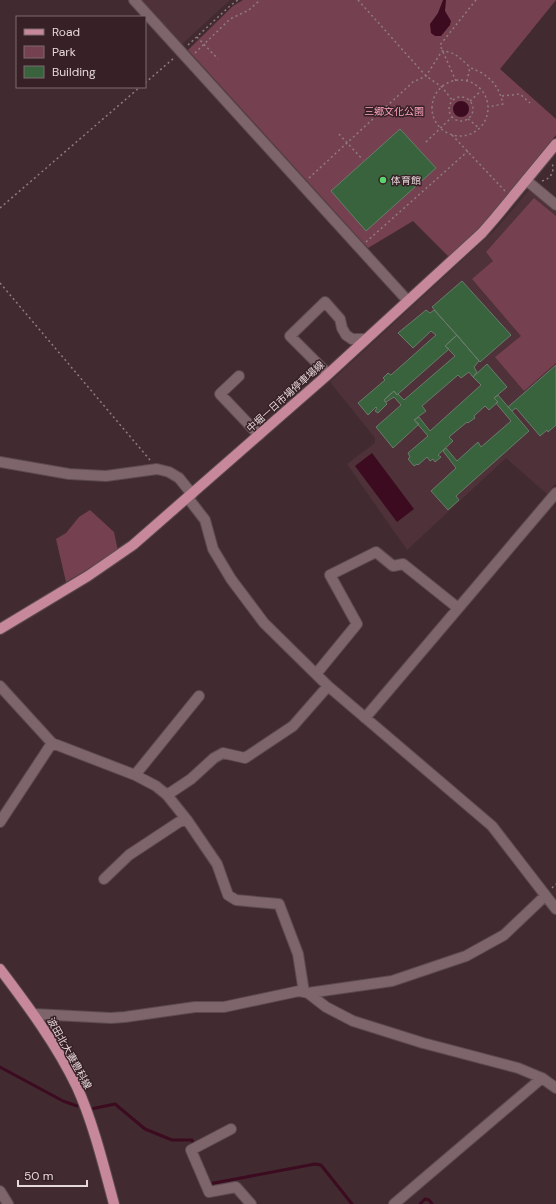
<svg xmlns="http://www.w3.org/2000/svg" width="556" height="1204" font-family="'DM Sans','Noto Sans JP',sans-serif">
	<rect width="100%" height="100%" fill="#412b31"/>
	<path fill="#4f313a" d="M140,0H230L181,45Z
		M529,190L556,212V483L547,494L506,458L407,550L347,464L375,443V438L330,382L495,230Z"/>
	<path fill="#754151" d="M243,0H556L500,69L556,119V135L480,228L449,257L413,221L368,248L188,50L233,6Z
		M534,198L556,216V363L524,391L495,357L521,336L472,279L493,261L486,252Z
		M90,510L114,532L118,551L66,582L56,539L66,533L79,517Z"/>
	<path fill="#3c0b1f" d="M443,0H446L445,11L451,21L450,25L441,36H435L431,33L430,24L438,13Z
		M453 109a8 8 0 1 1 16 0a8 8 0 1 1-16 0Z
		M372,453L414,509L397,522L355,466Z"/>
	<g fill="none" stroke-linecap="round" stroke-linejoin="round">
		<path stroke="#3c0b1f" stroke-width="3" d="M0,1067L63,1101L77,1106
			M91,1109L115,1104L145,1129L172,1140H192L194,1144
			M209,1184L315,1164L321,1165L352,1204
			M420,1204L425,1199L429,1200L432,1204"/>
	</g>
	<path fill="#38633d" stroke="#697c6b" d="M400,129L436,168L366,231L331,191Z
		M462,281L511,335L480,362L432,307Z
		M426,310L430,313L434,310L457,335L445,346L449,349L398,394L397,395L394,391L384,400L387,404L378,413L375,411L377,408L376,407L368,415L358,403L385,380L383,378L388,373L391,375L436,335L431,331L413,348L398,333Z
		M457,335L479,361L474,367L477,372L473,377L469,372L461,378L458,375L422,406L426,411L414,420L419,424L393,448L376,427L401,405L394,397L386,402L384,400L394,391L397,395L398,394L404,400L455,356L445,346Z
		M487,364L507,387L494,398L498,402L489,410L485,406L474,416L475,418L468,423L467,422L449,437L453,441L438,455L441,457L435,462L433,459L430,461L427,457L418,465L417,464L414,466L408,459L410,457L408,453L428,436L414,420L419,417L430,431L481,385L473,377Z
		M556,365V425L548,432L547,430L540,436L516,408L512,411L508,407Z
		M498,395L529,431L456,496L459,500L448,510L431,491L456,468L443,451L446,448L457,461L478,442L481,447L511,421L496,403L498,402L494,398Z"/>
	<g fill="none" stroke-linecap="round" stroke-linejoin="round">
		<g stroke="#5c4a4f" stroke-width="12">
			<path id="minor" d="M134,0L407,300
				M526,180L556,205
				M328,374L290,336L325,302L340,319L342,328L346,335L352,339H366
				M239,376L220,394L259,435
				M0,462L69,474L106,476L157,469L169,472L179,478L192,494
				M188,498L205,520L213,549L231,579L264,623L328,686L492,826L556,909
				M316,674L357,624L330,575L376,552L393,566L403,564L458,608
				M0,686L52,743L135,775L156,786L167,795L187,820L217,864L228,895L236,900L279,904L298,954L304,992
				M365,718L556,493
				M135,775L199,696
				M167,795L191,779L214,758L223,753L245,758L293,726L328,686
				M0,822L52,743
				M104,879L129,855L179,822L187,820
				M308,993L392,981L466,956L504,935L545,896
				M34,1014L111,1018L125,1017L195,1007H224L299,991L308,993L326,1007L353,1021L423,1043L518,1068L542,1078L556,1088
				M231,1129L191,1150L209,1192L236,1187L251,1204
				M0,1191L8,1204
				M394,1204L542,1078"/>
		</g>
		<g stroke="#5c4a4f" stroke-width="12">
			<path id="major" d="M0,629L88,576L133,545L325,377L482,233L495,218L556,144
				M0,969C28,1006 57,1045 77,1087C93,1122 104,1167 114,1204"/>
		</g>
		<path stroke="#8f7c81" stroke-width="1.5" stroke-dasharray="2 3" stroke-linecap="butt" d="M358,0L426,76L442,87L452,100
			M197,37L218,59
			M188,45L231,5L238,0
			M195,53L230,19L249,10L260,0
			M432 108a28 28 0 1 1 56 0a28 28 0 1 1-56 0Z
			M456,81L440,45L476,0
			M467,81L470,67
			M145,83L174,58
			M502,96L520,94L530,103
			M449 109a12 12 0 1 1 24 0a12 12 0 1 1-24 0Z
			M470,101L481,91
			M468,119L479,128
			M339,134L363,160
			M452,135L505,191
			M426,142L452,117
			M309,178L413,82L426,76L442,51C456,52 459,58 469,66C472,69 476,70 480,72C493,79 500,90 503,104L488,107
			M542,181C551,179 555,171 552,163
			M0,208L140,87
			M366,242L468,151
			M0,283L150,460
			M552,888L556,884"/>
		<use href="#minor" stroke="#7e646b" stroke-width="10"/>
		<use href="#major" stroke="#c6889a" stroke-width="10"/>
	</g>
	<circle fill="#5ad56e" stroke="#372127" stroke-width="1.5" cx="383" cy="180" r="4"/>
	<g text-anchor="middle" stroke-width="3" stroke-linejoin="round" paint-order="stroke">
		<g font-size="10" fill="#ffa6c0" stroke="#372127">
			<text x="394" y="115">三郷文化公園</text>
		</g>
		<g font-size="10" fill="#e6d7db" stroke="#372127" text-anchor="start">
			<text x="391" y="184">体育館</text>
		</g>
		<g font-size="10" fill="#e6d7db" stroke="#372127">
			<text transform="translate(285 396) rotate(-42)" y="4">中堀一日市場停車場線</text>
			<text transform="translate(70 1053) rotate(61)" y="4">波田北大妻豊科線</text>
		</g>
	</g>
	<rect x="16" y="16" width="130" height="72" fill="#372127" stroke="#7d6a6f"/>
	<rect x="24" y="29" width="20" height="6" fill="#c6889a" stroke="#7d6a6f"/>
	<text x="52" y="36" font-size="12" fill="#e6d7db">Road</text>
	<rect x="24" y="46" width="20" height="12" fill="#754151" stroke="#7d6a6f"/>
	<text x="52" y="56" font-size="12" fill="#e6d7db">Park</text>
	<rect x="24" y="66" width="20" height="12" fill="#38633d" stroke="#7d6a6f"/>
	<text x="52" y="76" font-size="12" fill="#e6d7db">Building</text>
	<path d="M18 1180v6h69v-6" fill="none" stroke="#e6d7db" stroke-width="2"/>
	<text x="24" y="1180" font-size="12" fill="#e6d7db" stroke="#372127" stroke-width="3" paint-order="stroke">50 m</text>
</svg>
